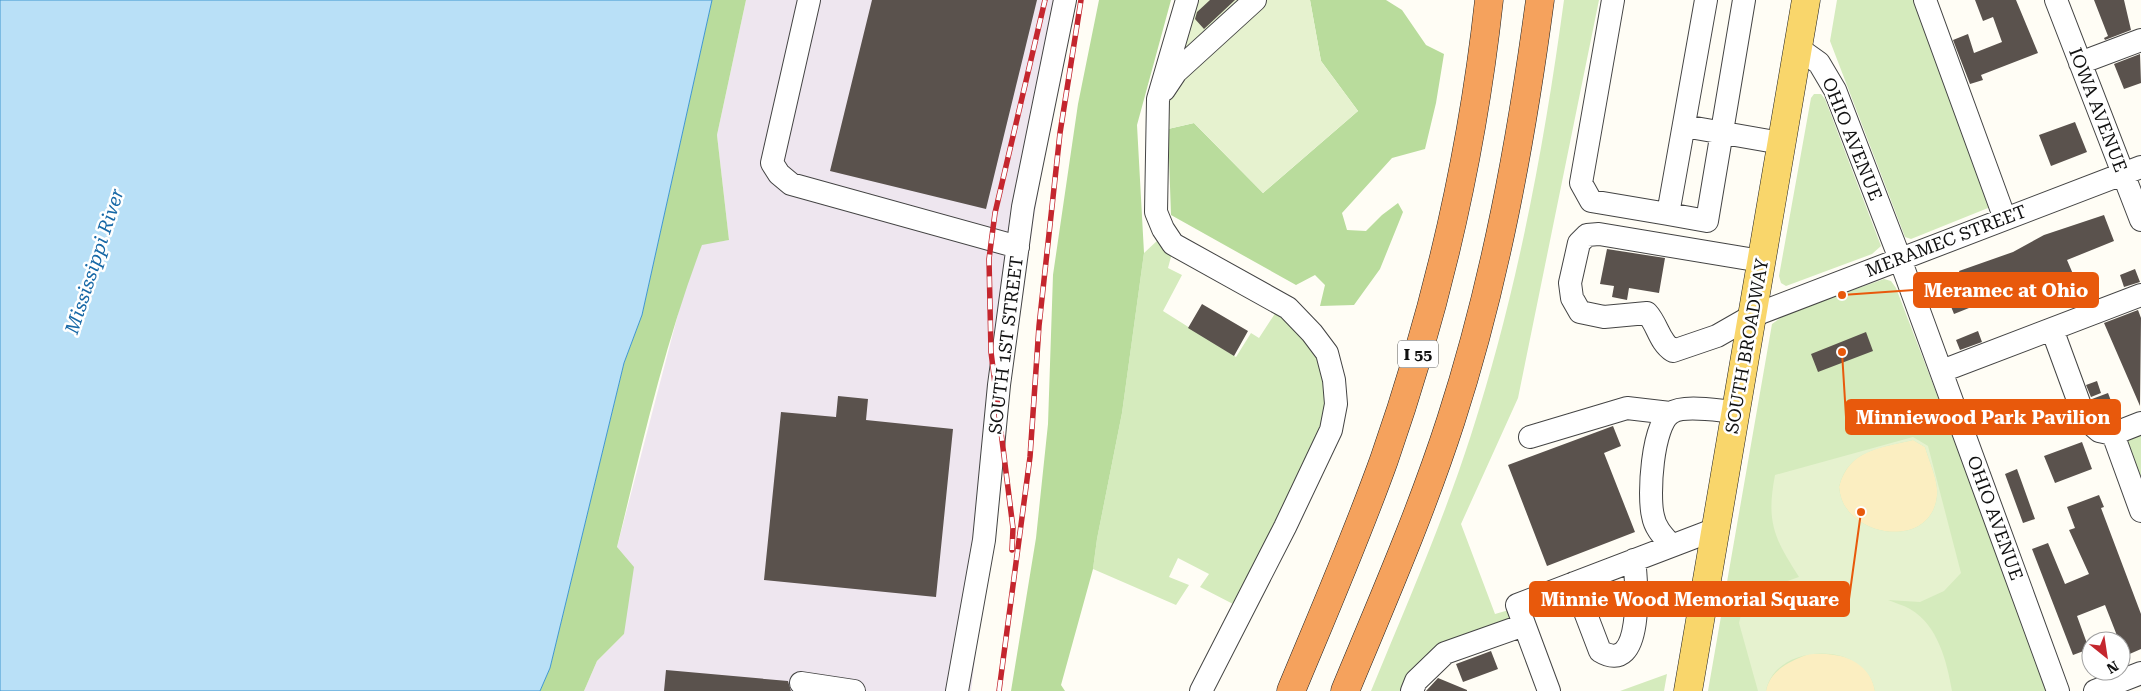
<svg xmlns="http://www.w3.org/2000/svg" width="2141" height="691" font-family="'Roboto Serif',serif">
	<rect width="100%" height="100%" fill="#fffdf5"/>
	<path fill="#eee6ef" d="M746,0H1069L1034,218L999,467L971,691H584L597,661L624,634L617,547L683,295L702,244L729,240L717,135Z"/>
	<path fill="#d5ebbd" d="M1564,0H1599L1518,398L1461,524L1495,614L1509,610L1513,622L1406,691H1371C1406,606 1443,522 1471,435C1517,293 1544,147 1564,0Z
		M1837,0H1919L1993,206L1911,239L1905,237L1830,41Z
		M1814,94H1821L1825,99L1881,246L1872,254L1786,286L1781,283L1779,276L1811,98Z
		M1159,239L1172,253L1168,268L1182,275L1163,311L1236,357L1251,333L1259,338L1276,312C1316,341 1329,370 1325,420L1235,605L1200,587L1209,574L1178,558L1169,577L1189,585L1176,605L1093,569L1097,539L1122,413L1144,253Z
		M1884,279L1891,281L1896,288L2051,691H1708L1772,324L1786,314Z
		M2141,430V494L2125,441Z
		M1667,674L1664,691H1620Z"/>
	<path fill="#b9dc9c" d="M712,0H746L717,135L729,240L702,245C665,342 642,445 617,547L634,567L624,634L597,661L584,691H540L550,668L624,363L642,315Z
		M1099,0H1171L1137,125L1144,253L1122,413L1097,539L1093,569L1061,685L1065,691H1011L1036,538L1048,424L1053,275L1078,104Z
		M1310,0H1386L1402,10L1426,45L1444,54L1436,103L1425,149L1392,158L1342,213L1347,230L1366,231L1382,215L1398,203L1403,212L1380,269L1354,305L1320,306L1325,285L1315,275L1296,285L1171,215L1168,129L1194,123L1263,193L1358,111L1321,61Z"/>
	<path fill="#fbeec1" d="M1913,440L1925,447C1929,461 1939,482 1937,496C1932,543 1869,540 1847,509C1842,503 1840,495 1839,487C1849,449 1880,448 1913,440Z
		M1809,654C1838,653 1869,657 1875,691H1766C1770,670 1790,661 1809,654Z"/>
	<path fill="#e6f2cf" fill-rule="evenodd" d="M1183,0H1310L1321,61L1358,111L1263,193L1194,123L1168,129L1151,112Z
		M1913,437L1928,446L1961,573L1944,591L1920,602L1888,600C1895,603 1903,605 1910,609C1938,625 1947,662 1952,691H1875C1867,640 1775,642 1766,691H1758L1739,623L1744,602L1759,591L1799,577C1774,538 1766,522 1775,475ZM1913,440L1925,447C1929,461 1939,482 1937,496C1932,543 1869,540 1847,509C1842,503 1840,495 1839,487C1848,450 1880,448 1913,440Z"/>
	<path fill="#b9e0f7" stroke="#3f96cf" d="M0,0H712L642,315L624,363L550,668L540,691H0Z"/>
	<path fill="#5a524d" d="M872,0H1037L986,209L830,171Z
		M1210,0H1235L1204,29L1195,19L1197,12Z
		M1975,0H2016L2038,53L1981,75L1983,80L1970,84L1953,40L1968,34L1974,53L2002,42L1993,17L1983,21Z
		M2094,0H2124L2131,30L2105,40L2104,38L2108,36Z
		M2140,54L2141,83L2124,89L2114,64Z
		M2075,122L2087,152L2051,166L2039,135Z
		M2104,215L2114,241L2067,260L2073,274L2046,285L2045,282L2005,298L2002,291L1968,304L1969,308L1954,314L1942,284L1961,277L1959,271L2013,252L2044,235Z
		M1607,249L1665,258L1659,293L1629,288L1627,300L1612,297L1614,286L1600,284Z
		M2135,269L2140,282L2124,287L2120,275Z
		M1202,304L1248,331L1234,356L1188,328Z
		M2138,310L2141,318L2140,406L2104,323Z
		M1978,331L1982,342L1960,350L1956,340Z
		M1866,332L1873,351L1818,372L1811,354Z
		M2097,381L2101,393L2091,397L2086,385Z
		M2108,393L2113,406L2097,412L2092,399Z
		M838,396L868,399L866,420L953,429L936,597L764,580L781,412L836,417Z
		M2012,404L2020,426L1996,435L1988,413Z
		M1613,426L1621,446L1604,453L1635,532L1547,566L1508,465Z
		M2082,442L2092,469L2055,483L2044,456Z
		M2017,469L2035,519L2023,523L2005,474Z
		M2099,495L2104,507L2101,508L2141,614V649L2125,656L2105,605L2077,616L2089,649L2073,655L2032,549L2048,543L2065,584L2089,574L2069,530L2075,528L2067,507Z
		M1491,651L1498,669L1463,682L1456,664Z
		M666,670L788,681L791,691H664Z
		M1438,678L1467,690V691H1426Z"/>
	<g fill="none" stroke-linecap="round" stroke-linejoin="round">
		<g stroke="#444" stroke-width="24">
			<path id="minor" d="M809,0L772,163L779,174L791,184L1018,247
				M1187,0L1158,99L1156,212L1163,229L1173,244L1288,308L1312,333L1327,353L1334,380L1336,404L1331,430L1285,527L1201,691
				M1613,0L1581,183L1591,201L1668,214L1706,0
				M1925,0L2005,219
				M2056,0L2141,220
				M1797,50L1805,53L1819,63L1835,90L1900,259L2058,691
				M2080,63L2141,40
				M1164,90L1176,72L1255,0
				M1684,126L1781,143
				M1668,214L1707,221L1744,0
				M1761,261L1599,234L1587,235L1579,243L1570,283L1572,298L1580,312L1604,317L1647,313C1658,325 1659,342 1673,351L1717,336L1752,316L2141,167
				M2052,329L2085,419L2099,431L2113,434
				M1942,371L2141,295
				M2113,434L2141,511
				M2113,434L2141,423
				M1530,437L1627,408L1670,413
				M1671,545C1663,536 1655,528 1653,516C1648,497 1652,424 1671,413C1684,404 1719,411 1736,412
				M1574,583L1600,651C1644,678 1637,582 1634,560
				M801,683L854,691
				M957,691L984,540L999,385L1023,207L1065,0
				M1412,691L1416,681L1445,653L1524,625
				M1549,691L1517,605L1716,529
				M2095,691L2141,673"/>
		</g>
		<g stroke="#222" stroke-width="29">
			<path id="major" d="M1688,691L1806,0"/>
		</g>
		<g stroke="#222" stroke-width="29">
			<path id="highway" d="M1291,691C1323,614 1356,538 1384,460C1436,311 1472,157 1489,0
				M1345,691C1382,602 1421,513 1451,420C1495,284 1521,142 1540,0"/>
		</g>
		<use href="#minor" stroke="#fff" stroke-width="22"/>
		<use href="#major" stroke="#f9d66b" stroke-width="28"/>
		<use href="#highway" stroke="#f5a25d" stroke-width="28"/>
		<g stroke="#c4262e" stroke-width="5.5">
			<path id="rail" d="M1012,550L1013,528L991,352L989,259L995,213L1045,0
				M999,691L1030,457L1039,326L1060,133L1081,0"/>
		</g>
		<use href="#rail" stroke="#fff" stroke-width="4" stroke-dasharray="11" stroke-linecap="butt"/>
	</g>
	<g text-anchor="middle" stroke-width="5" stroke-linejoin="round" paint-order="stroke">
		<rect fill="#fff" stroke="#585858" stroke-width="1" x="1398" y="340.5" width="40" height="27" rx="4"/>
		<g font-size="16" font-weight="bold" fill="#111">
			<text x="1418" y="360">I 55</text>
		</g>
		<g font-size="18" fill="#111" stroke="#fff">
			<text transform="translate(2098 110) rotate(69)" y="6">IOWA AVENUE</text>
			<text transform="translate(1852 139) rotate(68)" y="6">OHIO AVENUE</text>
			<text transform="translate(1946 241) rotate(-21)" y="6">MERAMEC STREET</text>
			<text transform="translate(1006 345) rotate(-83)" y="6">SOUTH 1ST STREET</text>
			<text transform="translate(1747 346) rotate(-80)" y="6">SOUTH BROADWAY</text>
			<text transform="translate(1995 518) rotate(70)" y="6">OHIO AVENUE</text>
		</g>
		<g font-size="19" font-style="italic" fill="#1768a6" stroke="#fff">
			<text transform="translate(94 261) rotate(-72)" y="7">Mississippi River</text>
		</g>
	</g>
	<path fill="none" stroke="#e8590c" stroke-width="2" d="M1842 295L1914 290M1842 352L1846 417M1861 512L1849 599"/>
	<g fill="#e8590c" stroke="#fff" stroke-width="2">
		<circle cx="1842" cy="295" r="5"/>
		<circle cx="1842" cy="352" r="5"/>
		<circle cx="1861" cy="512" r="5"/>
	</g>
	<g fill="#e8590c" stroke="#e8590c" stroke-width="2">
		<rect x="1914" y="273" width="184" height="34" rx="5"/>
		<rect x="1846" y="400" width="274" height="34" rx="5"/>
		<rect x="1530" y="582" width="319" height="34" rx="5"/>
	</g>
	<g font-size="19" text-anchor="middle" font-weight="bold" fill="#fff">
		<text x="2006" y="297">Meramec at Ohio</text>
		<text x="1983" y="424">Minniewood Park Pavilion</text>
		<text x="1690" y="606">Minnie Wood Memorial Square</text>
	</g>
	<g transform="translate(2106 656) rotate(150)"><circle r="24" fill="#ffffff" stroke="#a0a0a0"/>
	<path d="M0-4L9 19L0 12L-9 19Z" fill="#c4262e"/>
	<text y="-8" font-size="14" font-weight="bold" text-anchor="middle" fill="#111111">N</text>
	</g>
</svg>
